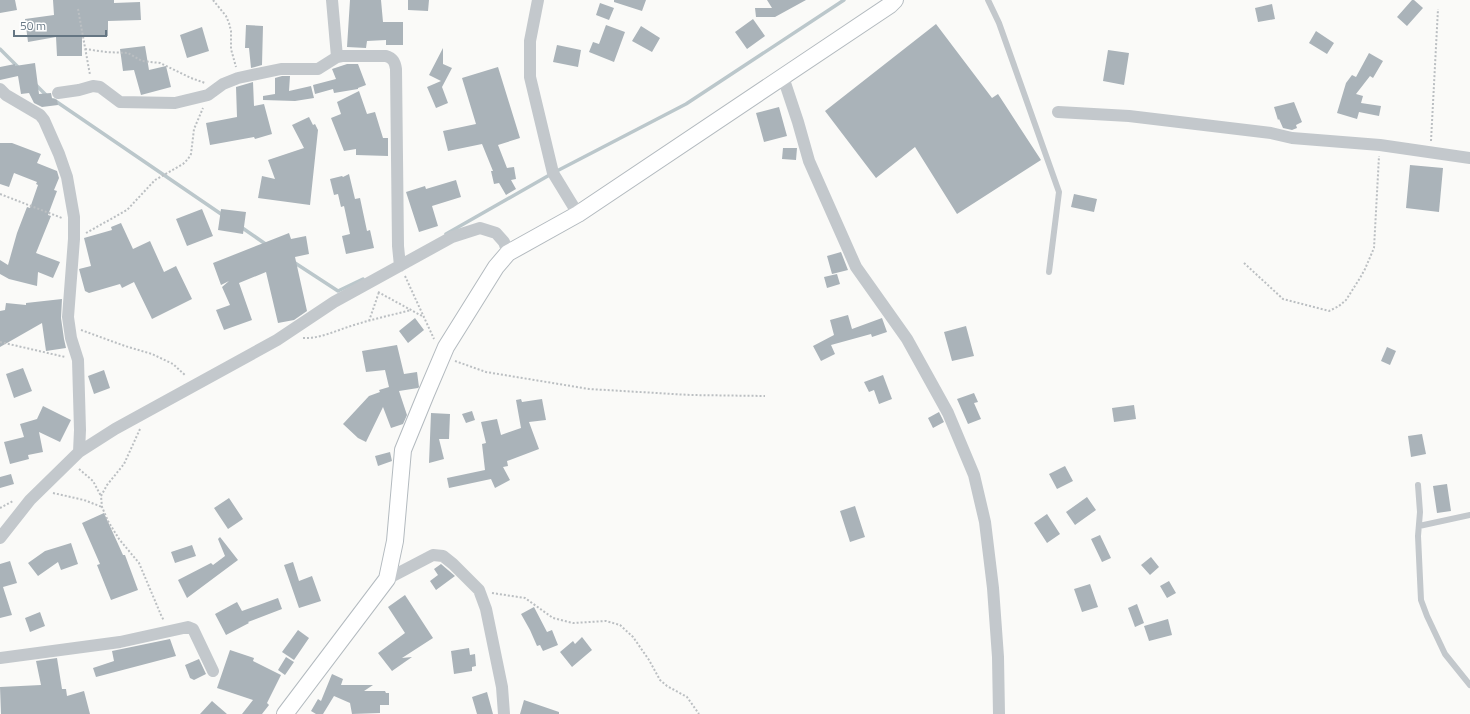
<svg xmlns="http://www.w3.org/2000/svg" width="1470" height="714" font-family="'Titillium Web',sans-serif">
	<rect width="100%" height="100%" fill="#fafaf8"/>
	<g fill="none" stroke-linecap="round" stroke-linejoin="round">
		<path stroke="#bbc7cb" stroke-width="3.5" d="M0,49L20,69
			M36,85L47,96
			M54,100L224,216
			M241,227L267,245
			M446,234L553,173L686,104L844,0
			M292,261L338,291L363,279"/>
	</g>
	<path fill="#aab3b9" d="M0,0H15L17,10L0,13Z
		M53,0H114V3L140,2L141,20L108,21V36H82V56H57L56,37L28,42L25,19L54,15Z
		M350,0H381L383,22H403V45H386V40L367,41L366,48L347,47Z
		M408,0H429L428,11L408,10Z
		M614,0H646L642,11L614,2Z
		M767,0H806L775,17H756L755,8H772Z
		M1412,0H1414L1423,8L1407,26L1397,17Z
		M600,3L614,8L609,20L596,15Z
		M1272,4L1275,19L1258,22L1255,8Z
		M753,19L765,36L747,49L735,32Z
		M936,24L992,98L998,94L1041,160L957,214L915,147L876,178L825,111Z
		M246,25L263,26L262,65L251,68L249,48H245Z
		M606,25L625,32L614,62L589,52L593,42L599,44Z
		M641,26L660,38L652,52L632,41Z
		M202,27L209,51L187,58L180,35Z
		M1316,31L1334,43L1327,54L1309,43Z
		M557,45L581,50L578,67L553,62Z
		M145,46L149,70L166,66L171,87L141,95L134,70L123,71L120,49Z
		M443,48V64L452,68L442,87L448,103L436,108L427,87L441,81L429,75Z
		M1108,50L1129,53L1124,85L1103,81Z
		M1369,53L1383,61L1373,78L1370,76L1356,94L1363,96L1361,103L1381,106L1379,116L1359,112L1357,119L1337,113L1346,83L1352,75L1356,77Z
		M35,63L39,94L51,93L52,98L57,100L58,105L42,107L34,103L29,93L21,94L18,76L0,80V67L15,64V66Z
		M347,64H358L366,85L358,88V89L334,93L333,89L315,94L313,85L336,79L332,69Z
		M498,67L520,138L498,145L507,168L514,167L516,179L511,180L516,189L506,195L499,183L494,184L491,171H493L482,144L448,151L443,131L476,124L462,78Z
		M282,76H290L289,91L311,86L314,98L295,101L263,100V96L275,94V78Z
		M253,82L254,106L264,104L272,134L255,139L254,137L210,145L206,123L237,117L236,87Z
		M359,91L367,114L375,112L383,138H388V156L356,155V149L344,151L331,118L341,114L337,102Z
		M1294,102L1302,122L1296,125L1297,128L1292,130L1283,128L1279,119L1278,120L1274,107Z
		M779,107L787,136L764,142L756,113Z
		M309,117L313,125L315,124L318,130L310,205L258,198L262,176L275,179L268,160L304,148L292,125Z
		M0,143H12L41,154L37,163L57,171L59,178L54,190L57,191L48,215L51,216L36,253L60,262L53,278L38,272L37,286L9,279L0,274V260L8,265L17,233L27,207L30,208L38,185L36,184L37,182L14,173L9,187L0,184Z
		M783,148H797L796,160L782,159Z
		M1410,165L1443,168L1439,212L1406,208Z
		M349,174L355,199L360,198L367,231L370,230L374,248L346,254L342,236L350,234L344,206L341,207L338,194L334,195L330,179L342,176L343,177Z
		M456,180L461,197L432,206L438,226L419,232L406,192L425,186L426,189Z
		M1074,194L1097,199L1094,212L1071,207Z
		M202,209L213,236L187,246L176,219Z
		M221,209L246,212L243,234L218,230Z
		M121,223L133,249L150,241L164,272L176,266L192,299L152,319L134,282L122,288L120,284L89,293L85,291L79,269L91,266L84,238L112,230L111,227Z
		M289,233L291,239L306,236L309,254L295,257L307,311L294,320L278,323L266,272L239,283L252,320L224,330L216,310L230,305L222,287L229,281L221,285L213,263Z
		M841,252L848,270L832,274L827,256Z
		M837,274L840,284L827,288L824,277Z
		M62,299L61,318L64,339L66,348L46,351L42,323L0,347V311L5,310L6,303L26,305V303Z
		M848,315L852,329L882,318L887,332L872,337L871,334L831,345L835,354L821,361L813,346L834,335L830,320Z
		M415,318L424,330L408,343L399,331Z
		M966,326L974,356L952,361L944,332Z
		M397,345L404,374L417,372L419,387L418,388L399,391L407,415L403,424L391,428L383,407L366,442L358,438L343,424L369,396L380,392L379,390L389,387L385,370L366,372L362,351Z
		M1387,347L1396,351L1390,365L1381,361Z
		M23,368L32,391L14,398L6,374Z
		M104,370L110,388L94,394L88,376Z
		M883,375L892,399L879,404L874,390L869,392L864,382Z
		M974,393L978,402L974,403L981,419L968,424L957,399Z
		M521,399L522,402L542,399L546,420L529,422L539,449L507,461L508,466L503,467L510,480L495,488L491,479L449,488L447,478L485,470L482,444L486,443L481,422L497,419L501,435L521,428L516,400Z
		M1134,405L1136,419L1114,422L1112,408Z
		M43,406L71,420L60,442L39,432L43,452L28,455L29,459L10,464L4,442L24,437L20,424L37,419Z
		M472,411L475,420L466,423L462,414Z
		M939,412L944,422L933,428L928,418Z
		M431,413L450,414L449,439H439L444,459L429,463Z
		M1422,434L1426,454L1411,457L1408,436Z
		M390,452L392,461L378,466L375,456Z
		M1065,466L1073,481L1057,489L1049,474Z
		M11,474L14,484L0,488V477Z
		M1447,484L1451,511L1437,513L1433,486Z
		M1087,497L1096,510L1075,525L1066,512Z
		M229,498L243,519L228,529L214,508Z
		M855,506L865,537L850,542L840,511Z
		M104,513L123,555H125L138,590L111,600L97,565L100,564L82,523Z
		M1047,514L1060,534L1047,543L1034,523Z
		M1100,535L1111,558L1102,562L1091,539Z
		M220,537L238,560L187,598L178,580L211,563L213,565L225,556L218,539Z
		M71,543L78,564L61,570L58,562L38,576L28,563L45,551Z
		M192,545L196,556L175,563L171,552Z
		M1151,557L1159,567L1150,575L1141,565Z
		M10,561L17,583L3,587L12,615L0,618V564Z
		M293,562L299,581L312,576L321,601L299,608L284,565Z
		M441,564L455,576L436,590L430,581L438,575L434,569Z
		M1169,581L1176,593L1167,598L1160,586Z
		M1090,584L1098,607L1082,612L1074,589Z
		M405,595L433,638L402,658L412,657L392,671L378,653L405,633L388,607Z
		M278,598L282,609L248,622L249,623L226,635L215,614L237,602L242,611Z
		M1137,604L1144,623L1135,627L1128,608Z
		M534,607L547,632L552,630L558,645L543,651L540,645L537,646L530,630L521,614Z
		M40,612L45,626L30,632L25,618Z
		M1168,619L1172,635L1149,641L1144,626Z
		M298,630L309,638L294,660L282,652Z
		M582,637L592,650L572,667L560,652L573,641L575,644Z
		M170,639L176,656L96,677L93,668L114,661L112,651Z
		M469,648L470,655L475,654L476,666L472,667V671L454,674L451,651Z
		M230,650L254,658L253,661L281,675L267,703L269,705L262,714H242L253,700L217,688Z
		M286,657L294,662L285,675L278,670Z
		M57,658L62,689H66L67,696L84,691L90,714H1L0,687L41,685L36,661Z
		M199,659L206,674L194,680L190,678L185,665Z
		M332,674L343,679L341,685H373L364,691H385L386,693H389V705H380V713L352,714L350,703L334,696L323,714H316L311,711L318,699L321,701Z
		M487,692L493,714H477L472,697Z
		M524,700L559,712V714H520Z
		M212,701L227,714H200Z"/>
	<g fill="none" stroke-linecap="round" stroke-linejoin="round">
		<g stroke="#b3babf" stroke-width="18">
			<path id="secondary" d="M285,714L387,579L395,541L403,450L426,394L446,347L496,267L508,253L578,214L890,5L895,0"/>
		</g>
		<path stroke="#bbbfc2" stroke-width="2" stroke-dasharray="2 2" stroke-linecap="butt" d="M213,0L226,16L229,23L231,31V49L236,67
			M78,9L90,75
			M85,49L106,52L128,53L142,61L160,63L191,78L205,83
			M1431,141L1438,9
			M0,194L62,218
			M86,233L127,210L155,180L183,164L188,159L191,154L194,129L203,108
			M1244,263L1283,299L1329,311L1339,306L1346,300L1360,278L1365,269L1374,248L1379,156
			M405,276L434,339
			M378,292L422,316
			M369,321L379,292
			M81,330L125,346L152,354L173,364L186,376
			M303,338C320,339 337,330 354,325C373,319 392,315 411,310
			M0,342L65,357
			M455,361L486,372L589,389L690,395L765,396
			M140,429L124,464L107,485L101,496L102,507L108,521L119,539L139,563L161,615L164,621
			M79,469L93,481L101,496
			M53,493L84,500L102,507
			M0,508L13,501
			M492,593L525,598L553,618L573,623L606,621L620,625L633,637L649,660L660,680L667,686L687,697L699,714"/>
		<path stroke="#c3c8cc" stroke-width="6" d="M988,0L999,23L1059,192L1049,272
			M1418,485L1420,512L1418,536L1421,600L1427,616L1445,654L1470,685
			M1419,526L1470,515"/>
		<path stroke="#c3c8cc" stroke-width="12" d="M332,0L337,57
			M538,0L530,41V77L553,173L578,214
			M783,77L798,122L809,161L856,267L907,339L948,413L974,475L985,522L993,588L998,657L999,714
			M0,89L6,95L40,115L44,120L59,154L67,177L74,217V239L68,317L71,338L78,360L80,430L79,452
			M58,93L79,90L93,86L100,87L120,102L175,103L208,95L223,84L238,78L281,69H318L337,57L342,56H386C393,58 395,62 396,69L398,246L400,266
			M1058,112L1129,116L1271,133L1292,138L1380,145L1470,158
			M0,538L30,500L79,452L115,429L277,340L334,302L452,237L480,228L496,233L504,242L508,253
			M387,579L433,555L443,556L453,564L479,590L486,609L502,687L504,714
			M0,658L120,642L188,627L193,629L213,671"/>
		<use href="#secondary" stroke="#fff" stroke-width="16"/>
	</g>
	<path d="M14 30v6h92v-6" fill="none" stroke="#657683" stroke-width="2"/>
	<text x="20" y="30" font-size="12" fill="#657683" stroke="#ffffff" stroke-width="3" paint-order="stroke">50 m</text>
</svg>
